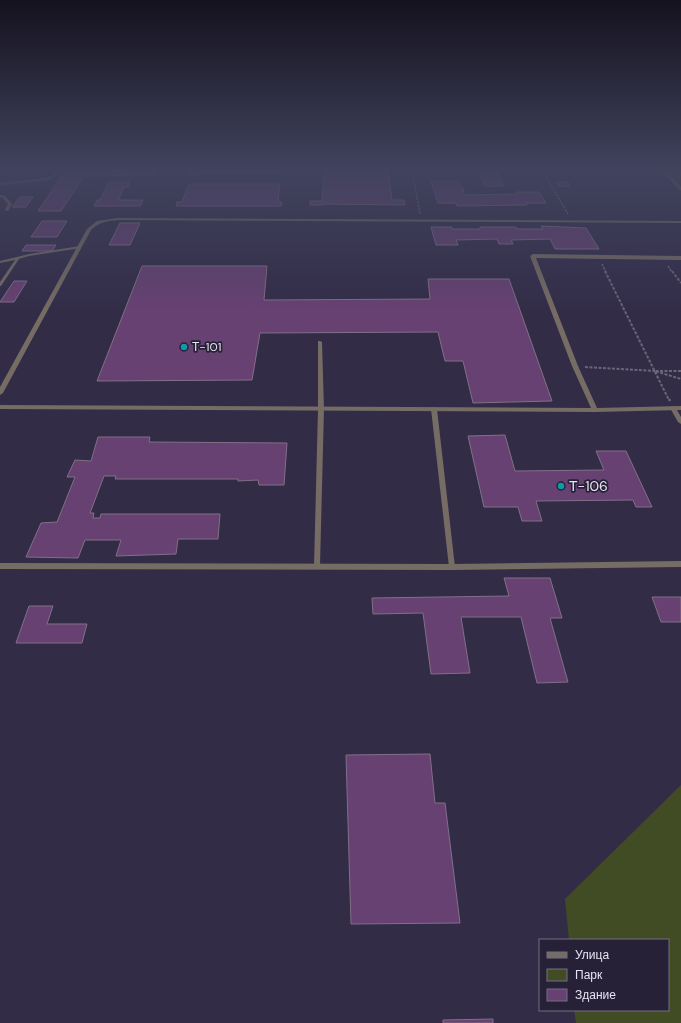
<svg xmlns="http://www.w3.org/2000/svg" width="681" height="1023" font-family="'DM Sans',sans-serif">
	<rect width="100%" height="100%" fill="#262137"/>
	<path fill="#322c47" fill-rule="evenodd" d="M0,170H681V1023H0ZM540,940H668V1010H540Z"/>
	<path fill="#424c24" d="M662,170H679L681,172V190Z
		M681,785V1023H576L574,1010H668V940H569L565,899Z"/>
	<path fill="#674172" stroke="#817086" d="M66,170L99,171L100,170H156L154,175L84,176L61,211H38Z
		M190,170H282L281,173H204L203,175H189Z
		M324,170H388L392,200H404L405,205L323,204V205H310V201H322Z
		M478,170H496L504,186H485Z
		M431,181H458L461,188H463L464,191H462L463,195L517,194L516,192H539L546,203H526L527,205L457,206L456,203H438Z
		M109,182H130L128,187H124L118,200H143L140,206H94L97,200H100Z
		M556,182H568L570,186H559Z
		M189,184H280L278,202H282L281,206H176L177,202H182Z
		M20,197H33L26,207H12Z
		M42,221H67L57,237H31Z
		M120,223H140L130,245H109Z
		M541,226L586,228L599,249H555L550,239L511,240L513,244H499L497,239L456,240L458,245H436L431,227H452V229H480V227H516L517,229H543Z
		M26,245H56L52,251H22Z
		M142,266H267L264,300L430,299L428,279H509L552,401L473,403L463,361H445L438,332L260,333L252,380L97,381Z
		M14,281H27L14,302H0Z
		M505,435L515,471L604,470L596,451H626L652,507H636L633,500L536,501L542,521H522L518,507H484L468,436Z
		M98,437H150L149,442L287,443L284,485H259L258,480L238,481V479H115L116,476H104L90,513H94L93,518H100L101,514H220L218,539H178L176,554L116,556L121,540H85L78,558L26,557L41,523L57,522L75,477H67L75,460L91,461Z
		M504,578H550L562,618H550L568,682L537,683L521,617H461L470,673L431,674L423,613L373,614L372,598L509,596Z
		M652,597H681V622H661Z
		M29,606H53L47,624H87L82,643H16Z
		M430,754L435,803H445L460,923L351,924L346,755Z
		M493,1019V1023H443V1020Z"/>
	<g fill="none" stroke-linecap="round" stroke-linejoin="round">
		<path stroke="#696679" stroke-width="1.5" stroke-dasharray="2.5 1" stroke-linecap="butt" d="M412,170L420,214
			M542,170L568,214
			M602,264L606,272
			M668,266L672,272"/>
		<path stroke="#696679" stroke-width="2" stroke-dasharray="3 1.5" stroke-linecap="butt" d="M605,271L669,400
			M672,271L681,283
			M585,367L655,371
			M681,371H655L681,379"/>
		<path stroke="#696679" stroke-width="2.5" stroke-dasharray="4 2" stroke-linecap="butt" d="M669,399L670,401"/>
		<path fill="#756c63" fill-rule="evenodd" d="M62,170H66L48,180L0,185V183L47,178Z
			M0,195L5,196L12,204L8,211L5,210L8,204L3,198L0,197Z
			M80,246H81V248L29,256L19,259L1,286H0V282L15,260L0,263V261L29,254Z
			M318,341H320L322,342L324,409L320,566L317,568L314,566L318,409Z
			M673,406L675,407L681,417V424L678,422L670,408Z
			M434,407L437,409L455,567L452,569L449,567L431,409Z"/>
		<path fill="#756c63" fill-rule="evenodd" d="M660,170H664L681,187V191Z
			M118,218L681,221V223L118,220C108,221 99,222 91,230L3,393L0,395V387L87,229L97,221Z
			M533,254L681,256V260L536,258L578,366L597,408L681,406V410L595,412L0,409V405L591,408L572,366L530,256Z
			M681,561V567L452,570L0,569V563L452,564Z"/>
	</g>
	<linearGradient id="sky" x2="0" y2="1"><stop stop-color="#15121e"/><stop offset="0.54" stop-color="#41435e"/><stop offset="1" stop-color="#41435e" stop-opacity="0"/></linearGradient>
	<rect width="681" height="313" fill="url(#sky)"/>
	<g fill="#0f9aa8" stroke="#262137" stroke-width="1.5">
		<circle cx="184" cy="347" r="4"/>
		<circle cx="561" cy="486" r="4"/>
	</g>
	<g text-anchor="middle" stroke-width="3.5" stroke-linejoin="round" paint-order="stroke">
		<g font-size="12" fill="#e6e4f3" stroke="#262137" text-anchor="start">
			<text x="192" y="351">Т-101</text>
		</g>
		<g font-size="14" fill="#e6e4f3" stroke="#262137" text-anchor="start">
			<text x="569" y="491">Т-106</text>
		</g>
	</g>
	<rect x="539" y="939" width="130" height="72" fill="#262137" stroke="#736f82"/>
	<rect x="547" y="952" width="20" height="6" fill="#756c63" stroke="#736f82"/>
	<text x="575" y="959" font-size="12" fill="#e6e4f3">Улица</text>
	<rect x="547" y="969" width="20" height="12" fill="#424c24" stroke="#736f82"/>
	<text x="575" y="979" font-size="12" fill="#e6e4f3">Парк</text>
	<rect x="547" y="989" width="20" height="12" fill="#674172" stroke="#736f82"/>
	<text x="575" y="999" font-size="12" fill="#e6e4f3">Здание</text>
</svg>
